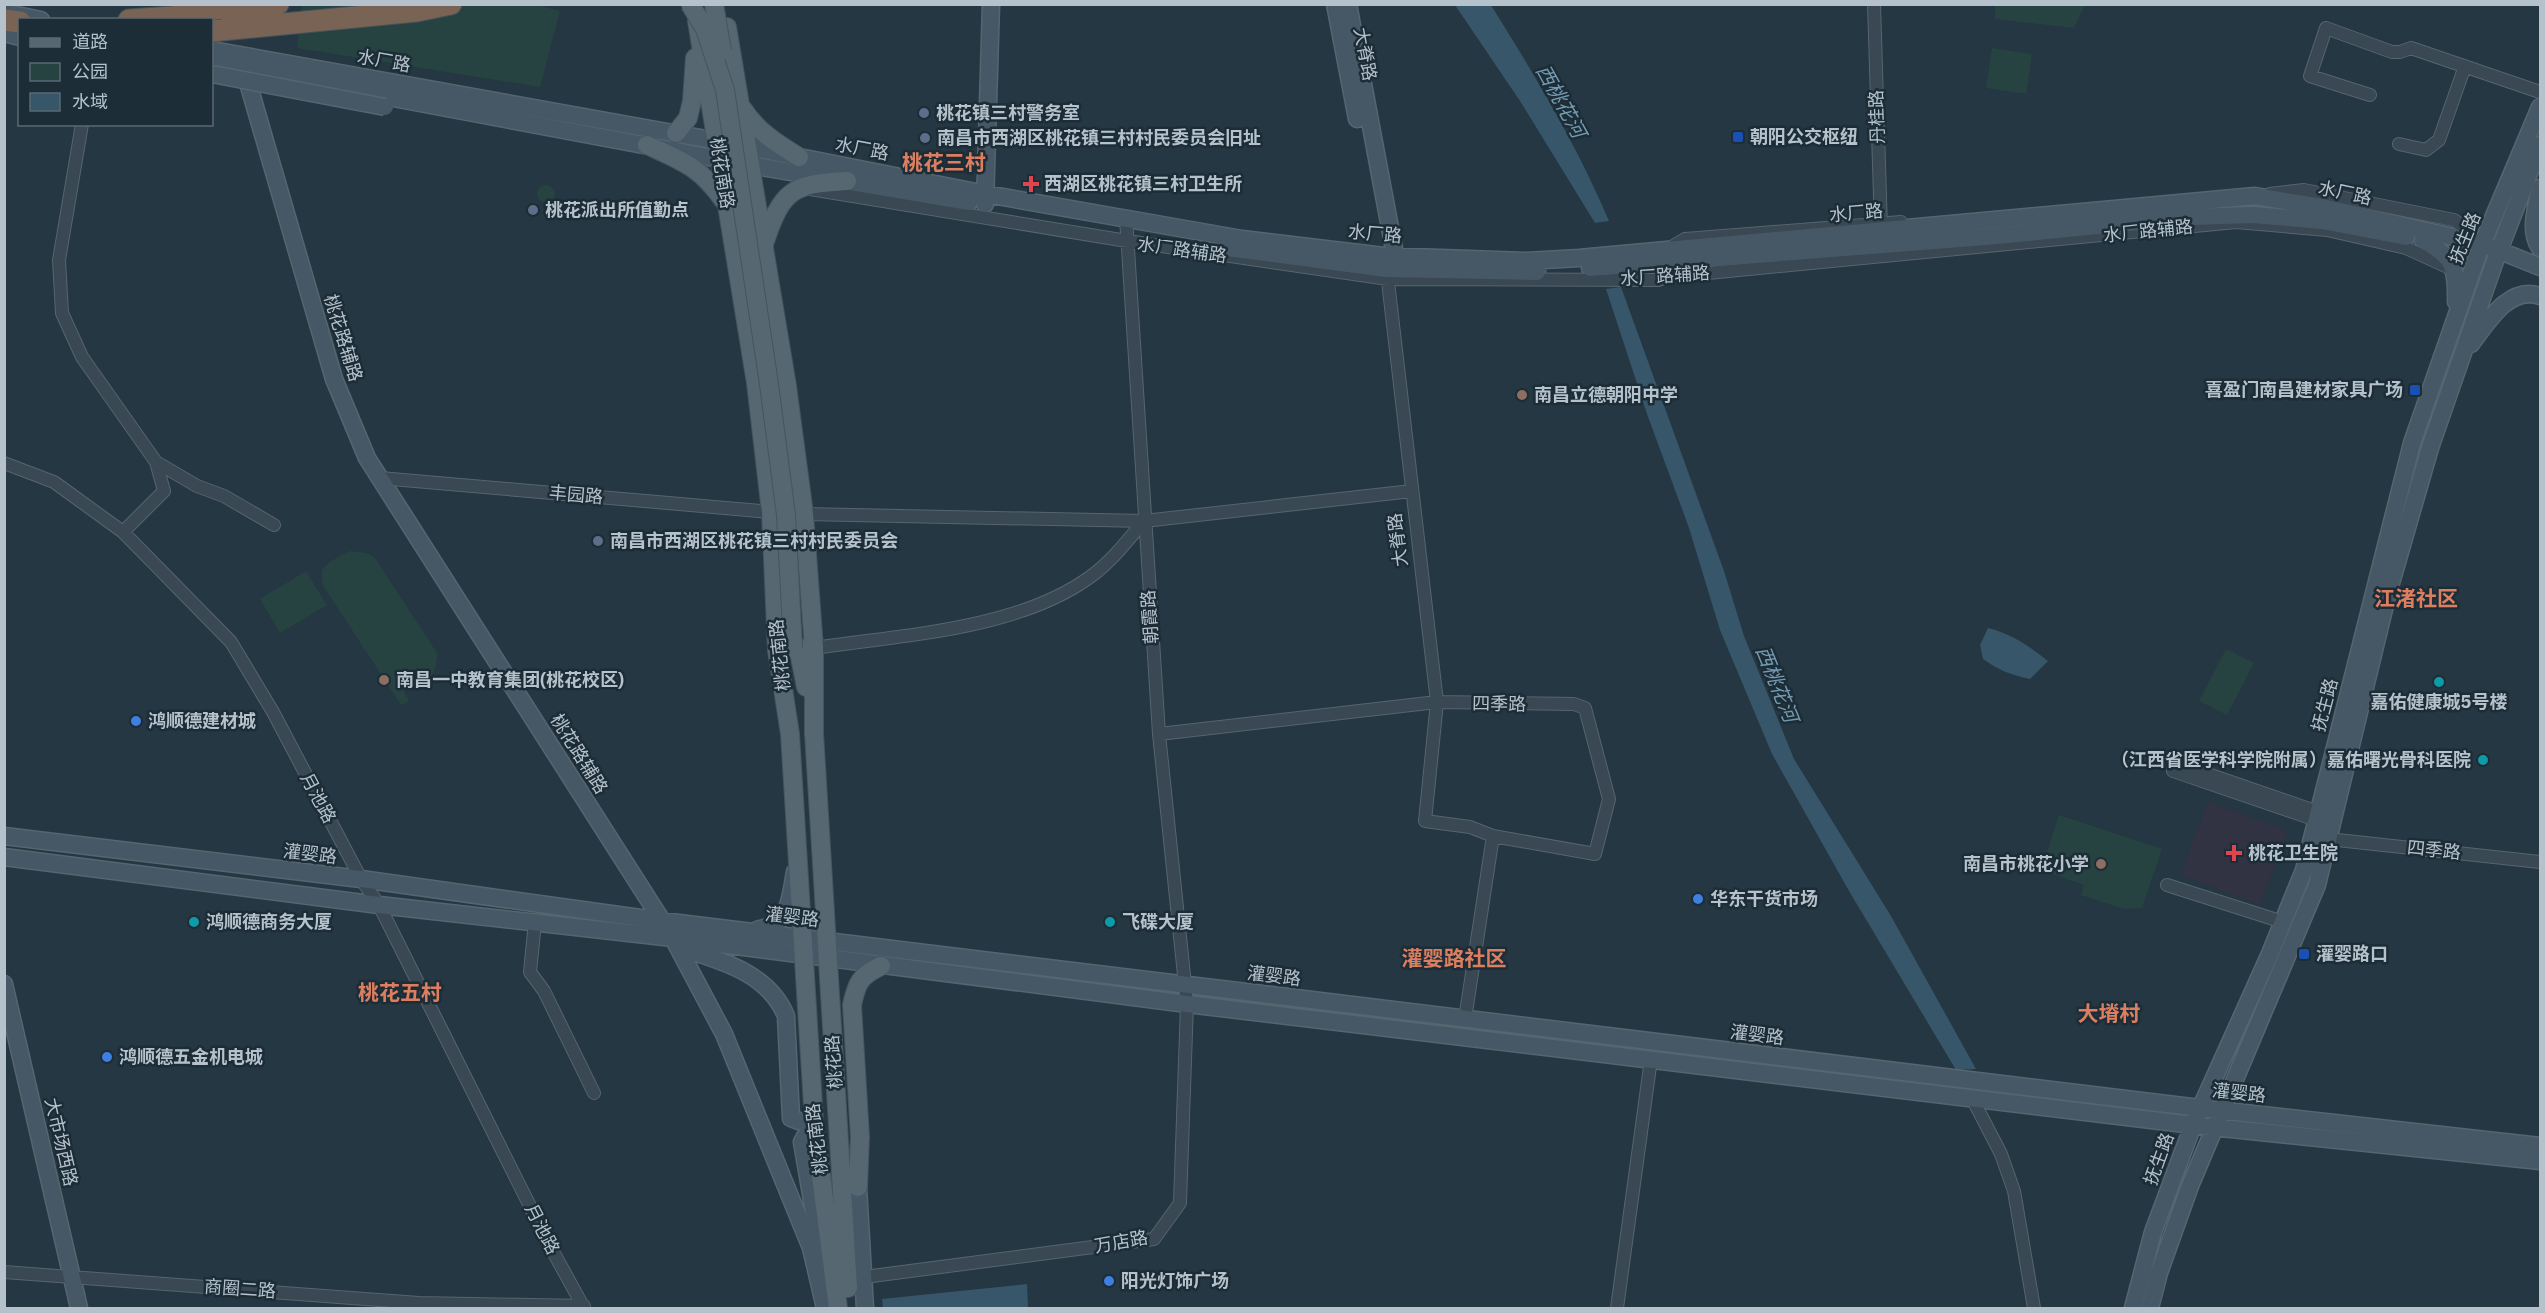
<svg xmlns="http://www.w3.org/2000/svg" width="2545" height="1313" font-family="'IBM Plex Sans','Noto Sans SC',sans-serif">
	<rect width="100%" height="100%" fill="#243742"/>
	<path fill="#313242" d="M2208,801L2288,831L2260,905L2180,875Z"/>
	<path fill="#264341" d="M533,4L560,11L540,87L297,48L302,5Z
		M1995,5V4L2085,5L2074,28L1995,19Z
		M1992,48L2032,54L2026,94L1986,88Z
		M537 194a9 9 0 1 1 18 0a9 9 0 1 1-18 0Z
		M350,551L367,553L375,558L437,653C438,664 432,680 423,686C417,690 408,688 402,688L409,701L401,705L322,584V570L329,562Z
		M306,571L327,605L280,633L260,599Z
		M2226,649L2254,663L2227,715L2199,701Z
		M2059,815L2162,849L2142,908L2124,909L2081,895L2084,885L2041,870Z"/>
	<path fill="#37566a" d="M1455,5H1491C1534,74 1577,145 1609,221L1595,223L1520,101Z
		M1621,287L1724,571L1744,636L1794,759L1891,916L1976,1069L1956,1070L1849,891L1772,754L1720,630L1689,528L1647,414L1606,289Z
		M1988,628C2012,634 2029,646 2048,661L2030,679C2011,675 1998,670 1983,659L1980,645Z
		M1027,1284L1028,1308H883L882,1299Z"/>
	<g fill="none" stroke-linecap="round" stroke-linejoin="round">
		<g stroke="#56656f" stroke-width="14">
			<path id="street" d="M1874,4L1881,229
				M2370,95L2310,76L2326,28L2392,52H2400L2411,48L2540,92
				M82,124L59,260L62,313L82,357L156,462L197,486L224,496L274,525
				M2399,144L2426,150L2439,140L2465,66
				M810,189L1127,241L1388,279L1658,280L1685,271L1698,274L2236,222L2327,230L2406,248L2454,270
				M2270,194L2304,190L2454,220L2471,233
				M1670,248L1685,239L1901,222
				M1387,273L1437,702L1425,821L1470,827L1493,836L1465,1019
				M4,463L54,482L123,532L231,642L273,712L361,879L379,905L550,1246L584,1308
				M380,478L771,512
				M804,514L1144,521L1412,491
				M123,532L164,491L156,462
				M814,648C901,635 1017,630 1090,577C1112,561 1127,541 1144,521
				M1159,734L1437,702L1574,704L1585,708L1609,799L1595,854L1493,836
				M2316,820L2173,771L2176,763L2318,812
				M2328,839L2540,862
				M2167,885L2283,922
				M535,922L530,972L544,991L594,1093
				M1972,1098L2001,1154L2014,1191L2034,1308
				M4,1272L419,1303L584,1306
				M857,1278L1154,1239L1180,1203L1187,1004L1159,734L1126,218
				M1617,1308L1651,1059"/>
		</g>
		<g stroke="#56656f" stroke-width="19">
			<path id="secondary" d="M1335,4L1357,119
				M1348,4L1397,265
				M7,13L41,20
				M4,33L20,37
				M212,50L723,142L986,194L1242,239L1384,256L1527,261L1579,258L2255,196L2322,207L2483,244L2540,267
				M212,64L750,165L969,202
				M244,69L334,379L367,458L673,938L724,1034L811,1248L825,1308
				M2540,188C2537,207 2528,230 2540,248
				M985,204L991,4
				M2423,240C2453,257 2457,267 2456,302
				M1219,247L1386,269L1537,272
				M1590,268L1986,237L2192,217L2253,215L2322,221L2406,237
				M2471,344C2487,323 2509,285 2540,296
				M4,836L361,879L662,921L2200,1108L2540,1146
				M4,857L379,905L673,938L1187,1004L2193,1125L2540,1161
				M757,930C762,928 771,927 776,924C790,914 792,887 795,872
				M678,947C719,960 768,972 786,1016L791,1118L799,1121
				M4,984L79,1308
				M814,1121L802,1142L821,1253
				M852,1176L858,1187L865,1308
				M2133,1308L2153,1232L2193,1125L2269,956L2304,870L2412,443L2478,254L2540,107
				M2150,1308L2159,1273L2190,1186L2317,885L2387,597L2430,448L2495,261L2540,145"/>
		</g>
		<g stroke="#45545e" stroke-width="20">
			<path id="primary" d="M697,21L756,383L771,512L777,650L790,734L814,1121L838,1308
				M727,27L787,386L804,514L814,648V733L848,1288
				M742,108C757,131 776,143 799,157
				M676,133L688,118L692,101L695,58
				M647,145C684,162 700,167 724,201
				M764,244C782,190 791,184 847,181
				M798,647L806,687
				M858,1187L860,1137L852,1005C857,982 860,976 881,966"/>
		</g>
		<g stroke="#43525c" stroke-width="23">
			<path id="highway" d="M229,12L278,4
				M4,20L20,22
				M129,20L172,17L242,4
				M212,31L417,11L451,4"/>
		</g>
		<use href="#street" stroke="#394852" stroke-width="12"/>
		<use href="#secondary" stroke="#465865" stroke-width="16"/>
		<use href="#primary" stroke="#576772" stroke-width="18"/>
		<use href="#highway" stroke="#786355" stroke-width="21"/>
		<g stroke="#56656f" stroke-width="19" stroke-linecap="butt">
			<path id="secondary-bridge" d="M212,74L385,107"/>
		</g>
		<g stroke="#45545e" stroke-width="20" stroke-linecap="butt">
			<path id="primary-bridge" d="M690,4L705,29L725,90L769,384L786,515L793,648
				M714,4L722,51"/>
		</g>
		<use href="#secondary-bridge" stroke="#465865" stroke-width="16"/>
		<use href="#primary-bridge" stroke="#576772" stroke-width="18"/>
	</g>
	<g fill="#5c6f8a" stroke="#1d2d37" stroke-width="2">
		<circle cx="924" cy="113" r="6"/>
		<circle cx="925" cy="138" r="6"/>
		<circle cx="533" cy="210" r="6"/>
		<circle cx="598" cy="541" r="6"/>
	</g>
	<g fill="#1a4fb4" stroke="#1d2d37" stroke-width="2">
		<rect x="1732" y="131" width="12" height="12" rx="3"/>
		<rect x="2409" y="384" width="12" height="12" rx="3"/>
		<rect x="2298" y="948" width="12" height="12" rx="3"/>
	</g>
	<g fill="#e0444e" stroke="#1d2d37" stroke-width="2">
		<path d="M1028 175h6v6h6v6h-6v6h-6v-6h-6v-6h6z"/>
		<path d="M2231 844h6v6h6v6h-6v6h-6v-6h-6v-6h6z"/>
	</g>
	<g fill="#8d6e63" stroke="#1d2d37" stroke-width="2">
		<circle cx="1522" cy="395" r="6"/>
		<circle cx="384" cy="680" r="6"/>
		<circle cx="2101" cy="864" r="6"/>
	</g>
	<g fill="#0f9aa8" stroke="#1d2d37" stroke-width="2">
		<circle cx="2439" cy="682" r="6"/>
		<circle cx="2483" cy="760" r="6"/>
		<circle cx="194" cy="922" r="6"/>
		<circle cx="1110" cy="922" r="6"/>
	</g>
	<g fill="#3f7fe0" stroke="#1d2d37" stroke-width="2">
		<circle cx="136" cy="721" r="6"/>
		<circle cx="1698" cy="899" r="6"/>
		<circle cx="107" cy="1057" r="6"/>
		<circle cx="1109" cy="1281" r="6"/>
	</g>
	<g text-anchor="middle" stroke-width="5" stroke-linejoin="round" paint-order="stroke">
		<g font-size="18" fill="#b5c2cc" stroke="#1d2d37">
			<text transform="translate(1365 54) rotate(79)" y="6">大脊路</text>
			<text transform="translate(384 61) rotate(10)" y="6">水厂路</text>
			<text transform="translate(1877 117) rotate(-92)" y="6">丹桂路</text>
			<text transform="translate(862 149) rotate(11)" y="6">水厂路</text>
			<text transform="translate(722 173) rotate(81)" y="6">桃花南路</text>
			<text transform="translate(2345 193) rotate(12)" y="6">水厂路</text>
			<text transform="translate(1856 213) rotate(-5)" y="6">水厂路</text>
			<text transform="translate(2148 231) rotate(-6)" y="6">水厂路辅路</text>
			<text transform="translate(1375 234) rotate(5)" y="6">水厂路</text>
			<text transform="translate(2465 238) rotate(-68)" y="6">抚生路</text>
			<text transform="translate(1182 250) rotate(8)" y="6">水厂路辅路</text>
			<text transform="translate(1665 276) rotate(-4)" y="6">水厂路辅路</text>
			<text transform="translate(343 338) rotate(73)" y="6">桃花路辅路</text>
			<text transform="translate(576 495) rotate(5)" y="6">丰园路</text>
			<text transform="translate(1398 540) rotate(-97)" y="6">大脊路</text>
			<text transform="translate(1150 617) rotate(-94)" y="6">朝霞路</text>
			<text transform="translate(780 655) rotate(-96)" y="6">桃花南路</text>
			<text transform="translate(1499 704) rotate(1)" y="6">四季路</text>
			<text transform="translate(2325 705) rotate(-75)" y="6">抚生路</text>
			<text transform="translate(579 754) rotate(58)" y="6">桃花路辅路</text>
			<text transform="translate(318 798) rotate(62)" y="6">月池路</text>
			<text transform="translate(2434 850) rotate(6)" y="6">四季路</text>
			<text transform="translate(310 854) rotate(7)" y="6">灌婴路</text>
			<text transform="translate(792 917) rotate(7)" y="6">灌婴路</text>
			<text transform="translate(1274 976) rotate(7)" y="6">灌婴路</text>
			<text transform="translate(1757 1035) rotate(7)" y="6">灌婴路</text>
			<text transform="translate(834 1062) rotate(-94)" y="6">桃花路</text>
			<text transform="translate(2239 1093) rotate(6)" y="6">灌婴路</text>
			<text transform="translate(817 1139) rotate(-97)" y="6">桃花南路</text>
			<text transform="translate(61 1142) rotate(77)" y="6">大市场西路</text>
			<text transform="translate(2159 1159) rotate(-70)" y="6">抚生路</text>
			<text transform="translate(542 1229) rotate(63)" y="6">月池路</text>
			<text transform="translate(1121 1242) rotate(-10)" y="6">万店路</text>
			<text transform="translate(240 1289) rotate(4)" y="6">商圈二路</text>
		</g>
		<g font-size="18" font-weight="bold" fill="#b5c2cc" stroke="#1d2d37" text-anchor="start">
			<text x="936" y="119">桃花镇三村警务室</text>
			<text x="1750" y="143">朝阳公交枢纽</text>
			<text x="937" y="144">南昌市西湖区桃花镇三村村民委员会旧址</text>
			<text x="1044" y="190">西湖区桃花镇三村卫生所</text>
			<text x="545" y="216">桃花派出所值勤点</text>
			<text x="2403" y="396" text-anchor="end">喜盈门南昌建材家具广场</text>
			<text x="1534" y="401">南昌立德朝阳中学</text>
			<text x="610" y="547">南昌市西湖区桃花镇三村村民委员会</text>
			<text x="396" y="686">南昌一中教育集团(桃花校区)</text>
			<text x="2439" y="708" text-anchor="middle">嘉佑健康城5号楼</text>
			<text x="148" y="727">鸿顺德建材城</text>
			<text x="2471" y="766" text-anchor="end">（江西省医学科学院附属）嘉佑曙光骨科医院</text>
			<text x="2248" y="859">桃花卫生院</text>
			<text x="2089" y="870" text-anchor="end">南昌市桃花小学</text>
			<text x="1710" y="905">华东干货市场</text>
			<text x="206" y="928">鸿顺德商务大厦</text>
			<text x="1122" y="928">飞碟大厦</text>
			<text x="2316" y="960">灌婴路口</text>
			<text x="119" y="1063">鸿顺德五金机电城</text>
			<text x="1121" y="1287">阳光灯饰广场</text>
		</g>
		<g font-size="20" font-style="italic" fill="#749ab1" stroke="#1d2d37">
			<text transform="translate(1561 101) rotate(61)" y="7">西桃花河</text>
			<text transform="translate(1777 684) rotate(68)" y="7">西桃花河</text>
		</g>
		<g font-size="21" font-weight="bold" fill="#dc7e60" stroke="#1d2d37">
			<text x="944" y="170">桃花三村</text>
			<text x="2416" y="606">江渚社区</text>
			<text x="1454" y="966">灌婴路社区</text>
			<text x="400" y="1000">桃花五村</text>
			<text x="2109" y="1021">大塉村</text>
		</g>
	</g>
	<rect width="2545" height="1313" fill="none" stroke="#b5c2cc" stroke-width="12"/>
	<rect x="18" y="18" width="195" height="108" fill="#1d2d37" stroke="#5a6973" stroke-width="1.5"/>
	<rect x="30" y="38" width="30" height="9" fill="#576772" stroke="#5a6973" stroke-width="1.5"/>
	<text x="72" y="48" font-size="18" fill="#b5c2cc">道路</text>
	<rect x="30" y="63" width="30" height="18" fill="#264341" stroke="#5a6973" stroke-width="1.5"/>
	<text x="72" y="78" font-size="18" fill="#b5c2cc">公园</text>
	<rect x="30" y="93" width="30" height="18" fill="#37566a" stroke="#5a6973" stroke-width="1.5"/>
	<text x="72" y="108" font-size="18" fill="#b5c2cc">水域</text>
</svg>
